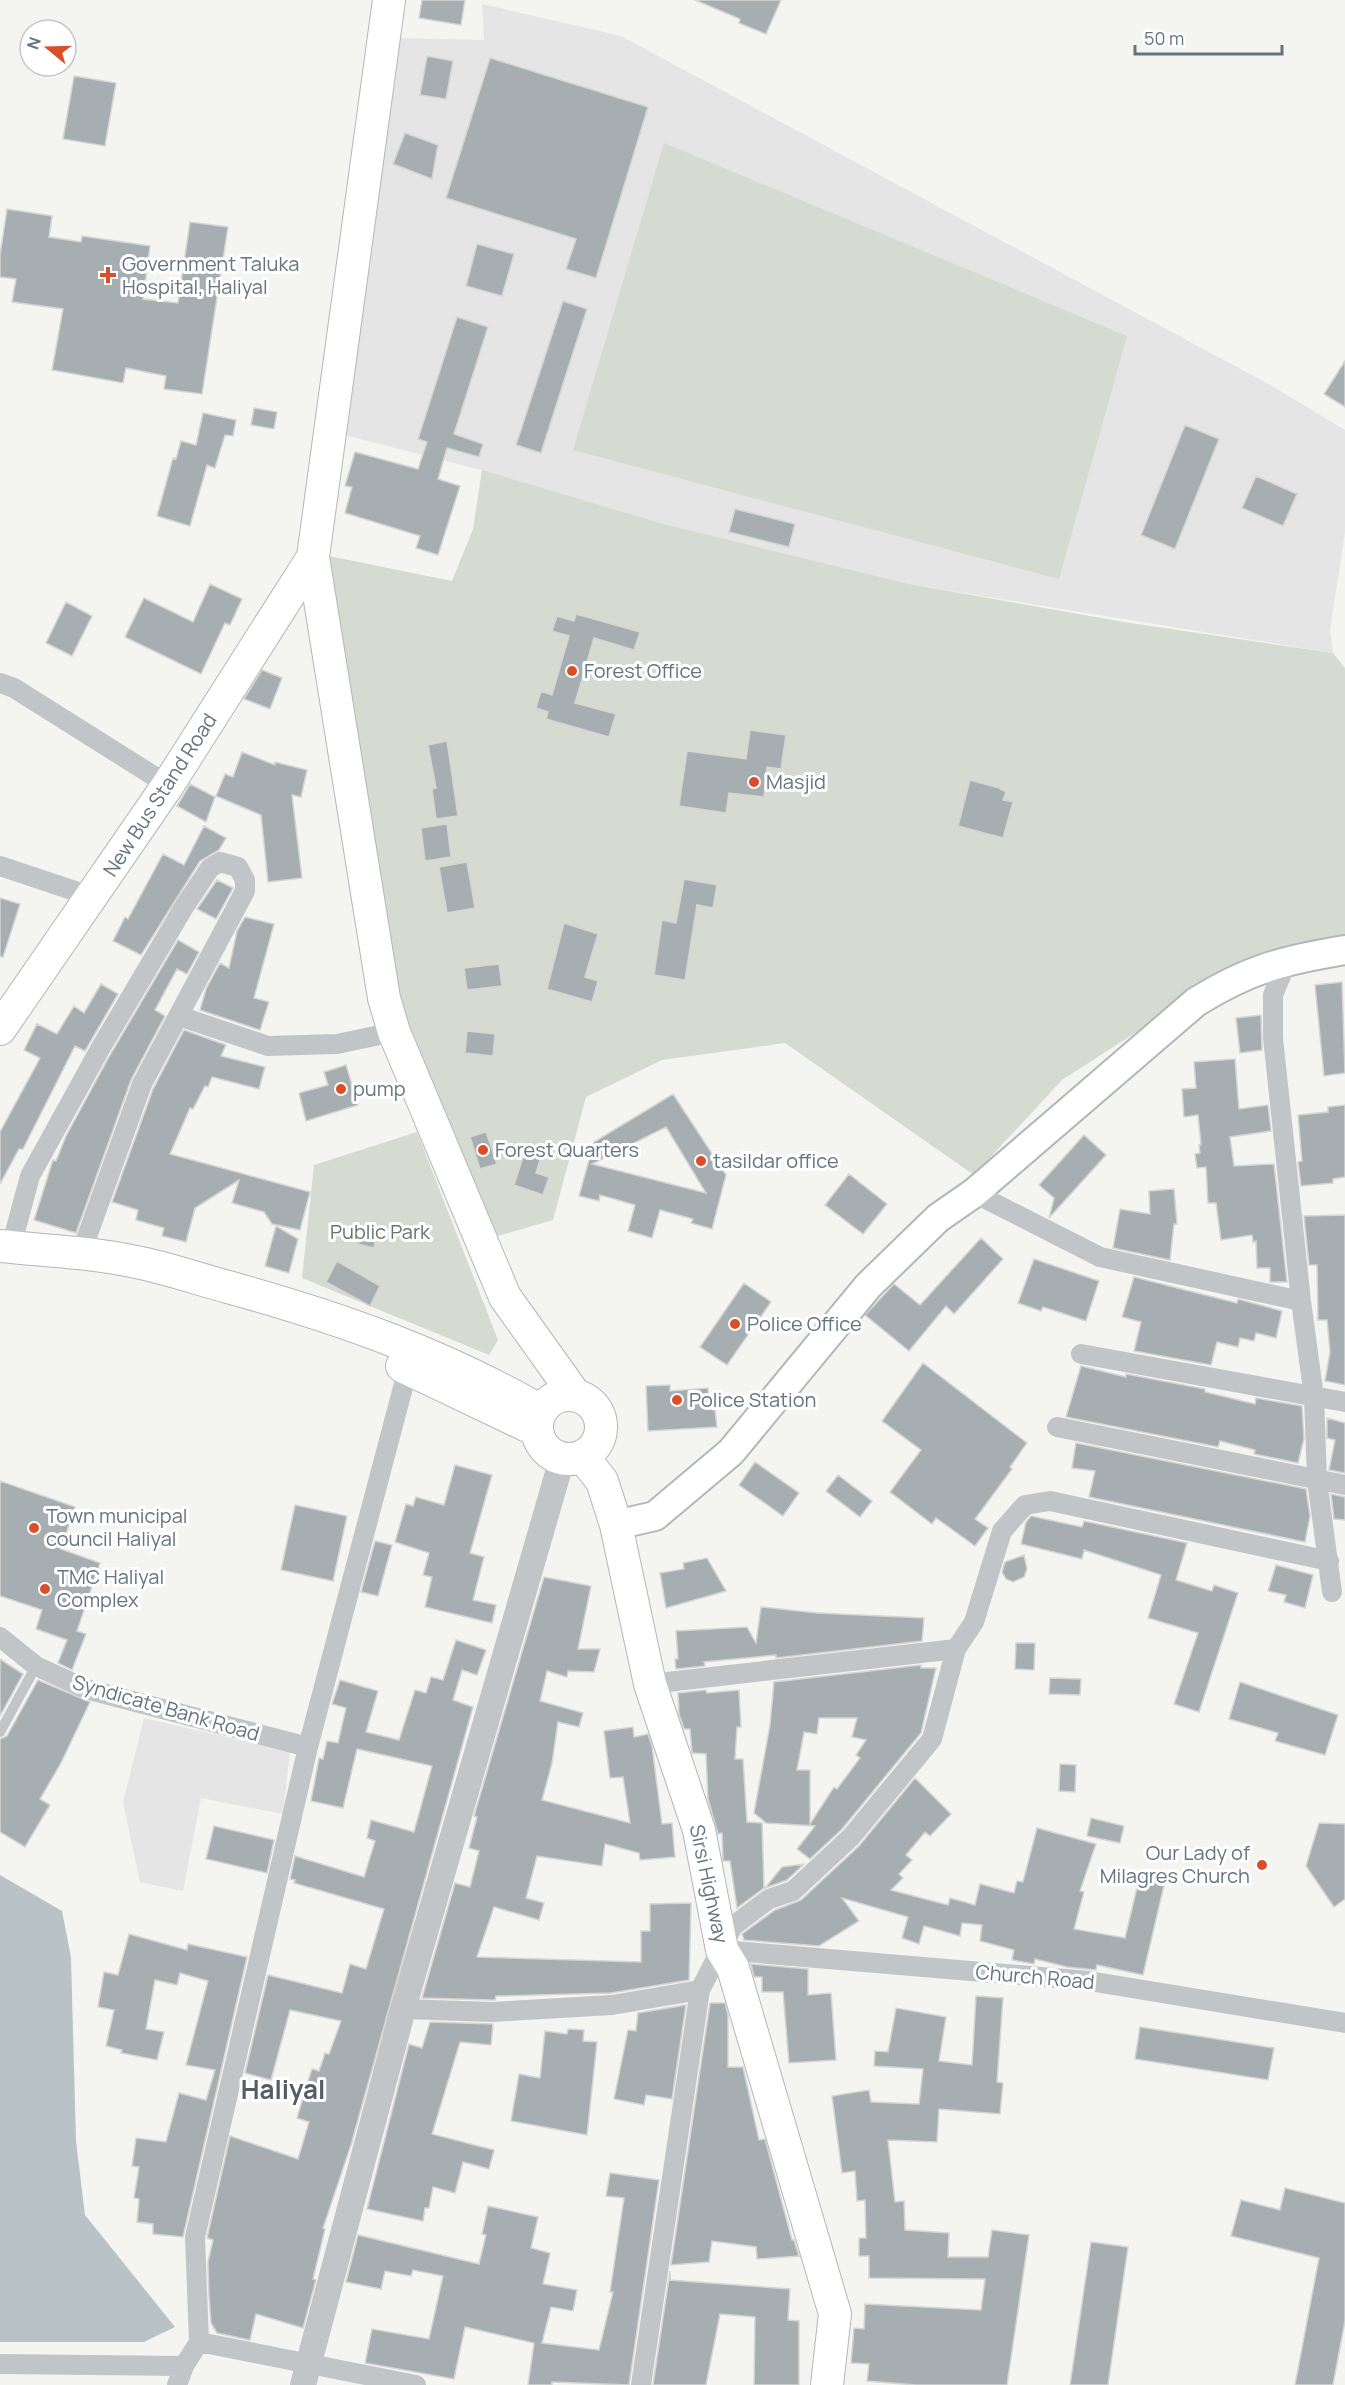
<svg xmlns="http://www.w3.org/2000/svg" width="1345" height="2385" font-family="Manrope,sans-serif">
	<rect width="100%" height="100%" fill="#f4f4f0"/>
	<path fill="#e4e5e4" d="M482,4L621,36L1272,386L1345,430V532L1330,630L1333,653L909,584L664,524L482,470L336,433L398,38L484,40Z
		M144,1718L290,1752L283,1814L201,1798L183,1891L140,1882L123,1802Z"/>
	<path fill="#d5dbd1" d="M664,143L1127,336L1059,579L573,450Z
		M482,470L664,524L909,584L1124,622L1333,653L1345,668V941L1214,982L1062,1080L974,1175L785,1043L662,1060L586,1097L553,1220L494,1237L399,1002L329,556L452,581L473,529Z
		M417,1132L498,1340L489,1355L302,1278L314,1165Z"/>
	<path fill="#b9c3c7" d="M0,1875L62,1911L71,1957L76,2141L85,2215L175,2327L144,2342H0Z"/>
	<path fill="#a6aeb2" stroke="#d5d5d3" stroke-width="1.5" fill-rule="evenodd" d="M422,0H465L461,25L419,18Z
		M695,0H781L766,34L739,23L740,19Z
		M427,56L453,61L446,99L420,95Z
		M490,58L648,107L596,278L566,269L576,239L446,198Z
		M74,76L116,83L105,146L63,139Z
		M405,133L438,145L432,179L393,164Z
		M7,209L52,216L49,237L81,242L82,236L150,246L143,299L178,303L190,222L228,227L202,394L164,389L166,376L126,368L123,383L52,370L63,309L12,302L16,279L0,277V255Z
		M477,244L514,254L502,296L466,286Z
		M563,301L587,309L541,453L516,445Z
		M457,317L488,327L454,434L483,444L479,457L447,448L438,479L460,486L438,555L416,548L420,536L345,513L352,487L345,486L355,452L418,469L427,442L418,439Z
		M1345,361V407L1324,394Z
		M254,408L277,412L274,429L251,425Z
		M203,413L236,420L233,436L225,435L215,468L207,465L190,526L157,516L173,458L176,459L181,441L196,445Z
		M1185,425L1219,439L1175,549L1141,535Z
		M1256,476L1297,494L1283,526L1242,508Z
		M735,509L795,524L789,547L729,532Z
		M210,584L242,599L230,625L225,623L201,674L125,637L144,598L193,622Z
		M66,602L92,616L72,656L46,643Z
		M576,614L640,632L634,650L594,638L575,703L616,714L609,737L546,719L548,712L536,708L541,691L552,695L569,636L552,631L557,616L574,621Z
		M262,670L282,678L270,709L244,699Z
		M750,730L786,735L781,769L767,767L764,797L729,793L726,813L679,806L687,751L746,759Z
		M447,741L458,816L436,819L432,789L436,788L428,745Z
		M242,752L275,765V762L307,770L301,797L292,795L302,878L268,882L261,815L216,796L225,774L233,777Z
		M970,780L999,788L1006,792L1003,800L1013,802L1003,838L958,826Z
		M190,784L215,797L206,822L177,806Z
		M447,824L451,857L425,861L421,828Z
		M204,826L226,838L219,850L200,861L141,955L113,941L125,917L128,919L163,854L184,865Z
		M467,862L475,908L447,913L439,867Z
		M684,879L717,885L713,908L697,905L685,980L654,975L662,920L676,923Z
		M217,880L233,888L216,919L197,909Z
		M0,898L20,904L3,957H0Z
		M245,917L274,924L254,998L269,1002L260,1030L200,1010L206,989L220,963L229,968L237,931Z
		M564,923L598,934L585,977L598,981L592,1002L547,989Z
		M178,940L199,952L187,974L177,969L155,1010L165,1016L131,1080L76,1233L34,1220L53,1160L56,1161L66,1136L110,1055Z
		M499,964L502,986L467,990L464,968Z
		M1342,982L1345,1073L1324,1076L1315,985Z
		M101,984L118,994L85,1051L75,1046L23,1149H19L0,1184V1132L40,1058L24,1050L37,1024L57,1034L74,1006L84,1013Z
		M1261,1015L1262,1050L1240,1053L1236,1018Z
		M184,1030L226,1045L221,1056L265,1067L259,1089L212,1077L208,1087L205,1086L193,1109L190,1108L170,1154L310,1192L300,1230L272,1224L264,1212L232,1203L239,1180L195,1208L186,1242L162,1236L164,1228L136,1220L138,1210L112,1202L153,1089Z
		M467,1031L495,1034L493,1056L465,1053Z
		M1235,1059L1239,1109L1268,1105L1271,1131L1230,1137L1234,1166L1274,1164L1287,1282H1270V1268H1257L1256,1241L1253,1242L1252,1235L1221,1240L1216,1203H1208L1206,1167L1197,1168L1195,1154L1200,1153L1199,1145H1201L1198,1115L1184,1117L1182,1089L1196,1088L1194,1062Z
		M346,1065L358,1105L306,1121L299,1093L328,1085L324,1072Z
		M673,1094L726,1175L712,1229L691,1223L693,1219L660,1210L652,1238L628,1231L635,1205L600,1195L599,1201L579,1196L594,1142ZM666,1127L706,1193L592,1164Z
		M1345,1105V1177L1333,1179V1183L1301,1186L1298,1162L1302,1161L1298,1115L1328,1112V1107Z
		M486,1132L497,1164L480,1169L470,1137Z
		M1084,1135L1106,1155L1049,1218L1054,1198L1039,1185Z
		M528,1142L544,1147L536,1173L549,1177L543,1195L514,1185Z
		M849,1174L887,1204L863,1234L825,1205Z
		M1174,1189L1177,1224H1174L1170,1260L1113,1248L1120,1209L1150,1214L1149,1191Z
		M1345,1215V1385L1325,1381L1330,1352L1327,1320H1318L1317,1265H1309L1304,1216Z
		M276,1226L298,1239L289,1273L265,1266Z
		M362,1227L377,1230L374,1248L358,1244Z
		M981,1238L1003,1259L954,1314L946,1306L909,1351L865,1315L894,1284L920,1305Z
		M1034,1259L1099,1281L1086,1321L1043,1307L1041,1311L1018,1303Z
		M337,1261L380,1286L370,1306L326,1282Z
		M1134,1277L1237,1303L1238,1299L1282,1311L1276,1338L1256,1333L1254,1341L1240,1338L1238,1347L1217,1342L1211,1365L1134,1351L1141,1322L1122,1317Z
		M744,1283L771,1302L727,1365L700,1347Z
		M923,1363L1027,1443L1010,1467L1012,1469L975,1519L988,1528L975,1546L936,1518L932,1524L890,1492L921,1450L882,1421Z
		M1081,1366L1126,1377V1374L1205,1389V1392L1255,1404L1256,1398L1302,1406L1304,1439L1298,1463L1254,1454L1255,1450L1220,1441L1218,1447L1066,1417Z
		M670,1385V1391L708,1388L709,1409L715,1410L717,1427L648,1431L646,1386Z
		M1327,1418L1345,1423V1473L1329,1470L1335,1440L1327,1438Z
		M1076,1443L1306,1489L1310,1516L1305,1542L1089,1497L1095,1471L1072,1468Z
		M755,1462L799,1493L783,1516L739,1485Z
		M455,1465L492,1475L470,1553L484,1557L473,1600L496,1605L492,1623L425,1607L432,1577L423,1575L429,1553L395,1542L406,1504L413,1506L416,1497L444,1505Z
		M838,1475L872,1501L860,1517L826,1491Z
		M0,1481L75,1507L61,1549L100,1563L77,1631L86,1634L72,1670L58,1663L67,1640L36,1629L42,1610L0,1596Z
		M1331,1494L1345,1497V1520L1334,1519Z
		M295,1505L347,1516L333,1581L281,1570Z
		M1031,1516L1082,1527L1084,1521L1187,1543L1176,1580L1212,1591L1214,1585L1238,1593L1199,1712L1174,1704L1198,1633L1148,1618L1161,1575L1084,1550L1082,1559L1021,1544L1026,1522Z
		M375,1541L392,1545L378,1596L361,1592Z
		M1024,1555L1027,1569L1024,1577L1013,1582L1006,1579L1002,1572L1005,1562Z
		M707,1558L726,1591L666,1608L660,1573L684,1569L683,1563Z
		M1276,1565L1313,1575L1305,1608L1284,1602L1286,1595L1268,1591Z
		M544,1577L591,1586L578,1649H600L594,1672L568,1671L567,1677L547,1671L540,1701L583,1713L579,1727L558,1722L552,1763L542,1800L630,1823L623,1777L610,1778L604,1731L633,1727L634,1737L648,1734L652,1746L662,1824L672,1823L675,1857L640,1860L639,1853L605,1844L602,1866L537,1856L526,1898L544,1903L539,1920L494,1907L477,1957L641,1962V1931H650V1904L691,1903L689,1980L611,1993L496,1996L495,2000H492L422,1998L455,1883L470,1887L479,1851L469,1848L477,1817L474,1816Z
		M761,1607L817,1613L924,1618L922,1641L776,1658V1655L704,1662L705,1666L676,1669L675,1659H678L676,1631L747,1627L756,1643Z
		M456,1640L486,1650L477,1675L462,1670L453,1700L473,1707L351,2145L323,2228L325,2229L313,2279L316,2280L303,2328L256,2314L250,2340L217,2333L211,2323L209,2296L208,2262L213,2240L207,2238L230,2136L298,2159L309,2122L297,2118L309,2078L312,2069L319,2071L325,2053L329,2054L341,2021L290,2010L271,2080L245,2073L268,1975L342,1993L350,1964L366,1969L384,1909L294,1883L295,1880L290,1879L295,1856L364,1877L375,1841L367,1838L371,1820L414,1832L432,1766L357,1749L343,1808L311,1801L319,1758L323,1759L327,1741L338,1743L346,1708L332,1704L340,1680L378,1691L366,1732L399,1740L415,1690L426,1693L431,1677L443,1680Z
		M1016,1643H1035L1034,1670L1015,1669Z
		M0,1659L23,1674L0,1716Z
		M921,1665V1668H936L921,1733L842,1829L810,1859L797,1849L815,1826L766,1823L754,1813L770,1725L774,1682ZM819,1718H857L852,1737L866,1740L856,1755L860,1758L837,1789L834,1787L810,1824V1770H797L804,1732L817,1734Z
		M1050,1678L1081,1679L1080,1695L1049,1694Z
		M38,1680L90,1702L61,1763L40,1799L50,1805L25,1847L0,1832V1739L7,1736Z
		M1240,1682L1338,1715L1325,1755L1275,1741L1278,1733L1229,1719Z
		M706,1690L707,1693L739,1690L741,1727H737L735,1759H743L747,1822L762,1823L764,1888L737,1908L730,1861H723L722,1833L718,1834L708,1799L706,1754L692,1753L690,1729H684L679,1714L678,1693Z
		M1060,1764L1076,1765L1075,1792L1059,1791Z
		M915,1778L951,1814L930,1836L925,1832L906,1855L912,1860L899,1874L903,1878L891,1890L948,1905L950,1898L975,1905L980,1884L1014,1893L1017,1881L1023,1882L1037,1828L1096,1844L1080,1891L1084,1892L1074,1929L1125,1938L1141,1871L1166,1877L1143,1975L1097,1965L1096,1970L1067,1967L1035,1959L1034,1964L1012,1960L1014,1950L980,1941L982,1925L962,1923L960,1936L924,1926L919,1944L902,1938L908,1917L842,1898L859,1921L819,1946L744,1940L742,1934L775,1910L801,1900L859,1846Z
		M1091,1818L1124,1826L1120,1843L1087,1836Z
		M1319,1823L1345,1824V1899L1334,1907L1306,1866Z
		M214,1826L274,1840L267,1873L206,1859Z
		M804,1864L787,1880L765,1888L782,1867Z
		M129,1934L187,1950L188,1944L247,1957L183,2237L153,2234V2224L137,2222L139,2199L134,2198L139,2167L132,2166L136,2138L166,2142L179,2093L206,2100L215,2070L186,2065L208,1981L180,1973L177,1985L155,1980L146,2029L164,2032L157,2060L121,2053L122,2050L106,2046L114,2010L98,2007L104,1972L118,1975Z
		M751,1964L808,1969V1995L831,1993L836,2060L789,2063L783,1992H762V1977H754Z
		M976,1996L1003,1998L997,2082L1003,2083L1000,2114L939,2109L937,2142L888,2140L895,2202L904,2201L905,2230L949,2233L948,2257H988L992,2230L1029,2235L1007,2385H916L867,2381L869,2364L851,2363L854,2328L864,2329L865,2304L981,2310L985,2279L869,2278V2256H859V2238H866L865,2200L857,2201L855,2171L842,2173L832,2096L869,2090L871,2102L919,2104L923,2069L874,2066L875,2051L888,2052L896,2008L946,2017L939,2061L972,2065Z
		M710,2003H725L728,2015V2067H743L759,2140L765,2139L792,2240H794L799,2256L757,2259L756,2247L712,2241L709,2262L671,2265Z
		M686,2005L672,2099L646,2095L644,2105L614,2099L628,2030L636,2031L638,2013Z
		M430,2022L493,2024L491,2045L460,2042L432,2134L494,2150L489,2169L463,2162L455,2193L433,2187L429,2208H425L423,2221L367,2209L409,2044L422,2048Z
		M1140,2027L1274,2048L1268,2080L1135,2059Z
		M568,2029L584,2030L583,2041L597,2042L587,2135L511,2121L519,2074L540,2078L545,2031L567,2034Z
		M610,2173L659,2180L629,2385L552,2382V2385H528L534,2343L465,2327L454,2379L365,2363L372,2329L429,2339L443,2276L413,2270L411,2276L385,2271L381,2289L346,2282L358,2235L479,2264L486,2235L482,2234L488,2206L538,2217L531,2248L550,2253L543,2284L577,2290L573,2311L551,2307L542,2343L599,2350L613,2292H610L624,2198L606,2196Z
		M1285,2188L1345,2203V2321L1333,2385H1295L1319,2258L1231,2236L1241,2200L1280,2210Z
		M1091,2242L1128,2247L1108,2385H1070Z
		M670,2271V2280L790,2289L788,2320L799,2321V2385H754L755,2317L720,2314L706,2385H653Z"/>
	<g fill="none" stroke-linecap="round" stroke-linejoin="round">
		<g stroke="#b2b7ba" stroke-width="32">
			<path id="secondary" d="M616,1525L655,1516L731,1452L868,1286L938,1218L974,1193L1196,1002C1249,969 1284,960 1345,950"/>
		</g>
		<g stroke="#b2b7ba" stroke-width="34">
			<path id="primary" d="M389,0L313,557L384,998L394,1032L505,1297L575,1395
				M0,1029L168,785L313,557
				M0,1246C45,1251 91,1252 136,1262C167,1268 198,1279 228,1287C340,1318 440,1353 541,1411
				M402,1366L536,1430
				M537 1427a32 32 0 1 1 64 0a32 32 0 1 1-64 0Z
				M583,1457L602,1481L616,1525L650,1684L699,1830L722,1950L733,1968L835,2314L827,2385"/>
		</g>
		<path stroke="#c2c5c8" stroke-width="10" d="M0,1732L36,1666"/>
		<path stroke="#c2c5c8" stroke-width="20" d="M0,683L14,688L168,785
			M0,866L93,897
			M1288,959L1273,995V1038L1301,1301L1314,1397L1317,1480L1332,1592
			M179,1016L268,1046L337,1044L394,1032
			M974,1193L1100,1257L1301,1301
			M11,1247L30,1176L100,1049L184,907L210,868L220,862L238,867L245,880V891L142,1084L81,1253
			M1081,1354L1345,1402
			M1057,1427L1345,1485
			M0,1637L36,1666L86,1689L308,1747
			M650,1684L956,1649L974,1622L1002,1531L1025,1505L1050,1501L1329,1561
			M722,1950L1089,1981L1345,2023
			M403,2009L492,2012L612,2005L700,1990
			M199,2342L416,2385
			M0,2364L184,2366
			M177,2385L184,2366L199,2342L195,2237L308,1747L410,1361
			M641,2385L700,1990L733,1926L769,1899L793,1891L851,1837L932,1739L956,1649"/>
		<path stroke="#c2c5c8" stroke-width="26" d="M303,2385L403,2009L562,1459"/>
		<use href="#secondary" stroke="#fff" stroke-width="28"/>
		<use href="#primary" stroke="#fff" stroke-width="32"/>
	</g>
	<g fill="#da4f2a" stroke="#fff" stroke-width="2">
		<path d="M105 266h6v6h6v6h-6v6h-6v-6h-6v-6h6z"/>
		<circle cx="572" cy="671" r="6"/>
		<circle cx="754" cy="782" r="6"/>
		<circle cx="341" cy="1089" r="6"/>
		<circle cx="483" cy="1150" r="6"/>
		<circle cx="701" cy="1161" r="6"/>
		<circle cx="735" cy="1324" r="6"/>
		<circle cx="677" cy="1400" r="6"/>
		<circle cx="34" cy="1528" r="6"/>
		<circle cx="45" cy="1589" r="6"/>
		<circle cx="1262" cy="1865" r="6"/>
	</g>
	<g text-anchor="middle" stroke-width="6" stroke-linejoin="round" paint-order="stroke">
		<g font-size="20" fill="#647480" stroke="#fff" text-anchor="start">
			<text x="122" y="271">Government Taluka<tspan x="122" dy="23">Hospital, Haliyal</tspan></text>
			<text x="584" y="678">Forest Office</text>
			<text x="766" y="789">Masjid</text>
			<text x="353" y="1096">pump</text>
			<text x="495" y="1157">Forest Quarters</text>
			<text x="713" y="1168">tasildar office</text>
			<text x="747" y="1331">Police Office</text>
			<text x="689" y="1407">Police Station</text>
			<text x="46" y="1523">Town municipal<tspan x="46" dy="23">council Haliyal</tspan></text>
			<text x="57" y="1584">TMC Haliyal<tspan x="57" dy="23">Complex</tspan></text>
			<text x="1250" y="1860" text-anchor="end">Our Lady of<tspan x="1250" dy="23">Milagres Church</tspan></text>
		</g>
		<g font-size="20" fill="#647480" stroke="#fff">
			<text transform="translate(160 795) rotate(-57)" y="7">New Bus Stand Road</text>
			<text transform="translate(166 1708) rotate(16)" y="7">Syndicate Bank Road</text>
			<text transform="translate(709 1884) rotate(78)" y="7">Sirsi Highway</text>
			<text transform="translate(1035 1977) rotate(5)" y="7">Church Road</text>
		</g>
		<g font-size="20" fill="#677763" stroke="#fff">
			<text x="380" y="1239">Public Park</text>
		</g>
		<g font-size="26" font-weight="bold" fill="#525d65" stroke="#fff">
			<text x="283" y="2099">Haliyal</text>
		</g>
	</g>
	<g transform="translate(48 48) rotate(289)"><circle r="28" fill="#ffffff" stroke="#c1c7cc" stroke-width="1.5"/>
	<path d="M0-4.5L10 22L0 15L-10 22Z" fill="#da4f2a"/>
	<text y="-9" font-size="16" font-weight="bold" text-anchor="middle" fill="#647480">N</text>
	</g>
	<path d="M1135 45v9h147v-9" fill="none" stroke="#647480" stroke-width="3"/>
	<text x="1144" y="45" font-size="18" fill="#647480" stroke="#ffffff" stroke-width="4.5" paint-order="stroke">50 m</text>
</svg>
